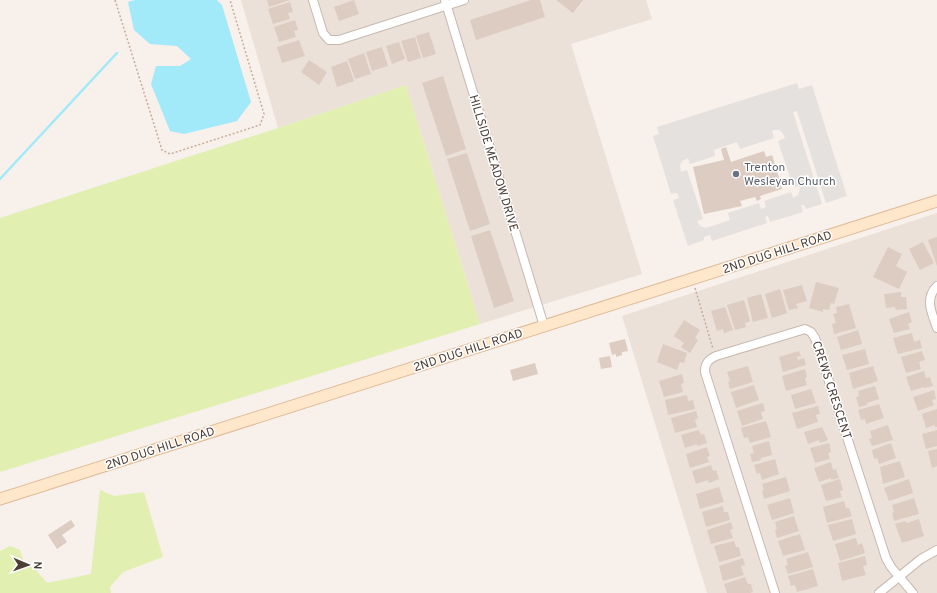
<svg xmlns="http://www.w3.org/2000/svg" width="937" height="593" font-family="Overpass,sans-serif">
	<rect width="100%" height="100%" fill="#f7f0eb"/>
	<path fill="#ebe1d8" d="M241,0H646L652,19L571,44L642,274L480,324L406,85L278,128Z
		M937,213V593H707L622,316Z"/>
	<path fill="#e1efb0" d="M406,85L480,324L0,472V218L278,128Z
		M100,490L114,496L144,492L163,557L123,572L110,587L111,593H0V551L10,546L20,550L24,563L34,568L47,583L91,574Z"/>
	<path fill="#e5e1df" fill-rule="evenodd" d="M797,83L799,89L812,85L847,196L826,203L797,111L793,112L822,204L806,209L804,205H801L803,212L770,222L768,216L765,217L767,223L712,241L710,235L704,237V240L688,246L673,200L679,198L677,193L671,194L653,136L659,134L657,127ZM775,130H779L782,132L785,138L778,141L793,187L799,186L800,189L798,195L793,198L791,192L764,201L766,207L761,209L759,203L728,213L730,220L706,228L700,226L697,221L703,219L687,170L681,172L680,165L682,161L688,158L690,164L715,156L714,150L737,142L740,149L774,138L772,131Z"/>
	<path fill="#a2e9f9" d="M135,0H217L222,5L251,102L237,121L184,134L170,131L151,84L156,66H180L191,59L177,46L150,44L134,30L128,2Z"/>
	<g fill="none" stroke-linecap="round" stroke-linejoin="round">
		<path stroke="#a2e9f9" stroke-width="2.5" d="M0,179L117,53"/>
	</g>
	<path fill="#ddccc1" d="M267,0H290L269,7Z
		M354,0L359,14L339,21L334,7Z
		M531,0H540L545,17L476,40L470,20Z
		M556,0H583L573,13Z
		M290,2L293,12L288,13L290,19L273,24L268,9Z
		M295,20L298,30L294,31L296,37L279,42L274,27Z
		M429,32L436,54L423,58L416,36Z
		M415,37L421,58L408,62L401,41Z
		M299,40L305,56L282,63L277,47Z
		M399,42L405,59L392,64L386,46Z
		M382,47L388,66L372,71L366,52Z
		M364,53L371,74L355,79L348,59Z
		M309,60L327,72L319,85L301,72Z
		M347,61L354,81L337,87L331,67Z
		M443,76L466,149L446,156L422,83Z
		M726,147L731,162L764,151L766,157L772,155L780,181H779L782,189L760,196L761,199L757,201L755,197L740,201L742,206L704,214L693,167L724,160L721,149Z
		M467,153L490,224L470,231L447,159Z
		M490,230L514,301L494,308L471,236Z
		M937,237V266L928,240Z
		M923,242L934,263L920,270L909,249Z
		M888,247L902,254L896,266L907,272L899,289L873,277Z
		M816,282L839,288L834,304L831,303L829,310L823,309V312L809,308Z
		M802,285L807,301L796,304L798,308L789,310L783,290Z
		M780,289L787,313L772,318L765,294Z
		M901,292V297H906L907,309L896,310L895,307L886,308L884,294Z
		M761,294L768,318L753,322L747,298Z
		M744,300L750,321L745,323L746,327L735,330L727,305Z
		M849,304L856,328L834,334L832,324L836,323L833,314L837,313L836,307Z
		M725,307L733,330L724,333L723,329L717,331L711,311Z
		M909,312L912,322L908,324L910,329L894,333L889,319Z
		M684,320L700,330L695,338L698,340L690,353L681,347L684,343L674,336Z
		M858,330L862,344L841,350L837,337Z
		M912,333L914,342L920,340L922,348L898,354L893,338Z
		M625,339L628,351L622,352V355L616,357V354L612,355L609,343Z
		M663,344L687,353L684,363L680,362L677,370L657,362Z
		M865,349L869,364L847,370L842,355Z
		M799,351L801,356L797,357L798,360L804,358L806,365L783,372L779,357Z
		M922,351L925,360L919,362L921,369L906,373L901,357Z
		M610,356L612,367L601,369L599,358Z
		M535,363L538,374L513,381L510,370Z
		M748,366L753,382L730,389L728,382L730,381L727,372Z
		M873,366L878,381L853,389L849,373Z
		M805,369L807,377L805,378L807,385L786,391L782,376Z
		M924,371L926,378L930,377L933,386L924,388V387L911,391L906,377Z
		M682,374L684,383L681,384L683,392L664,397L659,381Z
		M754,385L759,400L736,408L731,392Z
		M875,386L879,399L867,403V405L859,407L856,397L859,396L858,391Z
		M811,389L816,403L795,409L791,395Z
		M934,390L936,399L932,400L934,405L918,411L913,397Z
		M687,395L688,401L693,400L695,409L668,415L665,400Z
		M763,403L765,411L761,412L763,419L742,426L737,411Z
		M879,404L884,418L866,424L865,419L861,420L858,410Z
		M818,406L820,414L816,415L818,422L797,429L792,413Z
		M937,409V427H935V425L926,428L922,414Z
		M696,411L698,418L695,420L697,427L675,433L671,418Z
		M766,421L771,437L750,443L748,437L744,438L741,428Z
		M888,425L893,440L872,446L869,439L872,438L870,431Z
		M822,427L828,440L820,443L819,440L808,444L804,432Z
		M699,430L701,435L704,434L707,443L697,446V444L685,448L681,435Z
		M937,430V446L926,449L922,434Z
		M769,441L772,455L761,458V460L752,462L750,454L754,453L752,446Z
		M829,443L831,452L828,453L830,459L815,463L810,448Z
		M891,443L896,458L879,464L877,458L874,459L872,450Z
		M707,447L710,456L707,457L709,462L690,468L686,454Z
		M937,449V466L932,468L928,451Z
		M775,459L779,474L762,480L760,473L757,474L754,465Z
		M900,461L905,477L883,484L880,467Z
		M831,462L833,470L836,469L839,478L831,480V478L819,482L814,468Z
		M711,465L713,471L716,470L719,479L709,483L708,480L696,484L692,471Z
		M786,477L790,491L764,499L762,491L764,490L762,484Z
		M840,479L843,490L840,491L842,497L826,501L821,485Z
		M909,479L913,493L889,501L884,488Z
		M719,487L724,502L700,509L696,494Z
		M790,498L794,513L772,520L767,505Z
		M914,498L919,514L894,521L892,513L894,512L892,505Z
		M844,501L846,508H849L852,516L827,523L823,507Z
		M723,506L724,512H728L730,520L706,527L702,512Z
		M794,516L799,531L777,538L775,530L777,529L775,522Z
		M852,519L856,534L833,541L828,525Z
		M919,519L924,536L902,543L895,524L905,521L907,523Z
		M71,520L75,526L62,535L67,542L57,549L48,535Z
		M731,522L733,529L730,530L733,538L711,544L707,530Z
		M800,534L805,550L783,556L778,541Z
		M856,538L858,545L862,543L865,553L840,561L835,544Z
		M734,541L736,547H739L741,556L719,562L714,546Z
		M808,552L813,567L788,574L785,566L788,565L786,559Z
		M865,556L867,565L863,566L866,575L842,581L838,563Z
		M743,558L745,565L741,566L744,575L723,581L719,566Z
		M813,569L818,586L797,592L795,585L791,586L788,576Z
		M745,577L748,584H751L753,592L750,593H727L724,584Z"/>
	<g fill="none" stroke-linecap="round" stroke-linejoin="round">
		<g stroke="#c7b9af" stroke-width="10">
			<path id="street" d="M313,0L323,33L329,40H339L464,0
				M445,0L544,326
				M937,286C924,299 932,313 937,328
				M775,593L705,372C705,363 708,360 716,356L805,329L811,332L815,338L886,558L891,567L913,593
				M879,593L921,559L937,550"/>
		</g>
		<g stroke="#dfbc98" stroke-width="13">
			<path id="secondary" d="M0,499L937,201"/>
		</g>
		<path stroke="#c7ae9b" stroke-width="1.5" stroke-dasharray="2 2" stroke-linecap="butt" d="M115,0L162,150L170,154L260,125L264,114L230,0
			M695,288L713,349"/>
		<use href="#street" stroke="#fff" stroke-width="8"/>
		<use href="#secondary" stroke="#ffe7cc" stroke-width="11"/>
	</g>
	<circle fill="#6b7280" stroke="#fff" stroke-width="1.5" cx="736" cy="174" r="4"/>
	<g text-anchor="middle" stroke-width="3" stroke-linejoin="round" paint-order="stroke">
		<g font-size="12" fill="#4c3f37" stroke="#fff">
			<text transform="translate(494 163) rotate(73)" y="4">HILLSIDE MEADOW DRIVE</text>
			<text transform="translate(777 252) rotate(-18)" y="4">2ND DUG HILL ROAD</text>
			<text transform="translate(468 350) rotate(-18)" y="4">2ND DUG HILL ROAD</text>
			<text transform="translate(832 390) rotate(72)" y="4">CREWS CRESCENT</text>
			<text transform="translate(160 448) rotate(-18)" y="4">2ND DUG HILL ROAD</text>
		</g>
		<g font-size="12" fill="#5b616d" stroke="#fff" text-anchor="start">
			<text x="744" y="171">Trenton<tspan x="744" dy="14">Wesleyan Church</tspan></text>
		</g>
	</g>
	<g transform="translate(28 565) rotate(92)" stroke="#ffffff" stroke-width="3" paint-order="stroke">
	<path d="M0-3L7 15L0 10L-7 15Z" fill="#4c3f37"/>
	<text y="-6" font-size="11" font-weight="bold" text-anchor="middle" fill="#4c3f37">N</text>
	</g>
</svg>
